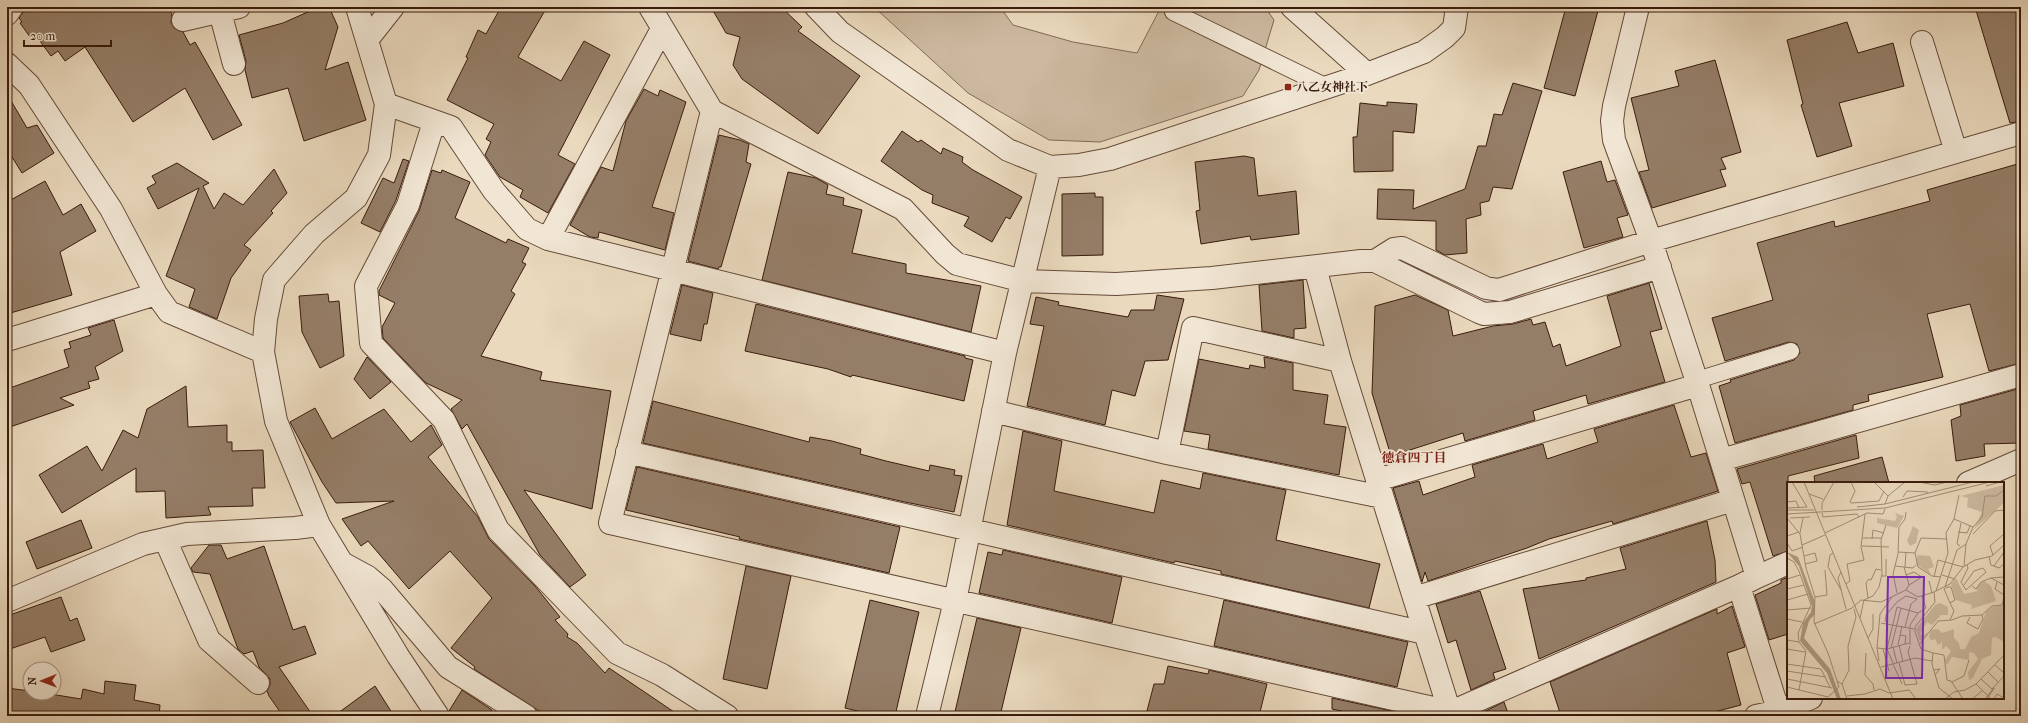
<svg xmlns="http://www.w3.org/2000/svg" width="2028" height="723" font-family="'IM FELL French Canon','Noto Serif JP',serif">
	<rect width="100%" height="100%" fill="#ead9bd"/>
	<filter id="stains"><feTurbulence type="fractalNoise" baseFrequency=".005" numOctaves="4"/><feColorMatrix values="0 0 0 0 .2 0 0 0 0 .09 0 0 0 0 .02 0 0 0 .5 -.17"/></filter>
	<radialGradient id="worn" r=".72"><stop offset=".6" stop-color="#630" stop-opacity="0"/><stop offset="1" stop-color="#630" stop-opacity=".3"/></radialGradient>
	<path fill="#ccb99f" stroke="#826a56" d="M874,7H1000L1013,25L1073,42L1137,53L1161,7H1265L1274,20L1259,70L1243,96L1100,142L1049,140L968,93Z"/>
	<path fill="#957e68" stroke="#391b0c" d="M29,7H168L172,14L171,22L174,28L183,32L190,45L195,42L242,125L213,140L185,88L133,122L85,47L65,61L58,51L51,56L37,37L33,41L20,23L22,22L19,18L23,12Z
		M319,7H329L338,27L325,70L348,62L366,120L304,141L288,88L252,98L245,70L246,61L239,35L283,23Z
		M501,7H547L518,57L561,81L584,41L610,55L558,155L575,164L548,213L520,197L523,190L500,177L485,155L491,142L486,139L494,124L447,100L468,58L466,57L478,30L486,34Z
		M711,7H781L802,27L798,31L860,76L818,134L742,79L733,65L740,37L726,33Z
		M1566,7H1599L1575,96L1544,88Z
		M1975,7H2021V121L2010,123Z
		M1847,22L1858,53L1893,43L1904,86L1839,103L1852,146L1817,157L1801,105L1803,104L1787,40Z
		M1715,60L1741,152L1721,158L1726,169L1720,170L1726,186L1652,208L1639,172L1649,170L1631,98L1679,86L1675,71Z
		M1513,83L1542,91L1512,189L1493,187L1489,201L1480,203L1481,215L1466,219L1467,253L1445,255L1436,250V221L1377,219L1378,189L1414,190L1413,209L1465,189L1478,146H1486L1494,114L1502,115Z
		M644,89L658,96L660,90L686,102L652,207L674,213L665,250L599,232L598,238L590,237L570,225L601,167L613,171L626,121Z
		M7,94L27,128L37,125L54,153L22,173L7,149Z
		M1387,102L1417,104L1414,133L1393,131V171L1354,172L1353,137H1357L1360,103L1387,106Z
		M902,131L918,142L921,140L941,154L943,148L963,157L962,162L973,170L1022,197L1010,219L1006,217L992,242L964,226L969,217L932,203L933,195L922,190L881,161Z
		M719,135L740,140L749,144L746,162L751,164L721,267H719L718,269L688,261Z
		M1244,156L1254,158L1258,196L1296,191L1299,234L1251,240L1250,236L1201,244L1196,211L1200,210L1195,162Z
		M403,159L409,161L396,200L380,232L361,223L383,178L394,183Z
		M1601,161L1607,182L1615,180L1628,215L1617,218L1623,237L1584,248L1563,172Z
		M177,163L209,183L203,186L214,209L224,193L243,205L274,169L287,193L271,211L273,213L244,245L251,250L231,278L217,319L189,307L195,289L166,276L199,188L158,209L147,188L156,183L152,176Z
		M2021,163V363L1989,371L1970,304L1927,314L1943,377L1868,395L1869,401L1853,405V410L1735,443L1719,386L1731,382L1730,380L1794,360L1800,353L1797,344L1789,342L1725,361L1712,318L1773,300L1757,243L1834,221L1835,227L1930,201L1927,190Z
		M432,170L441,173L442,170L470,182L455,218L506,243L508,239L529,248L522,262L526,264L511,291L515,294L481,356L542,372L540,380L611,391L592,509L524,490L586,575L570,587L540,555L467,424L462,429L451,409L462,400L426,383L383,338L382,327L395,303L379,295V291L419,211Z
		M788,172L816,178L828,185L826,194L844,198L843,205L862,210L852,253L906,264V273L981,286L971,332L762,280Z
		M45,181L63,215L81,204L96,231L60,252L72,295L7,314V202Z
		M1095,193V197H1103V255L1062,256V194Z
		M1303,280L1306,328L1294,329V338L1262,331L1259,285Z
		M1649,283L1662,329L1650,332L1665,382L1588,404L1586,395L1533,411L1535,420L1465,441L1463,433L1391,456L1372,393L1375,306L1415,295L1448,310L1453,336L1493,326L1513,324L1531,319L1533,325L1545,322L1553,347L1560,344L1566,366L1621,346L1607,296Z
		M682,285L713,293L707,324H704L701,341L670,334Z
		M328,294L329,302L339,301L344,356L320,368L302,332L299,296Z
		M1157,295L1184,299L1168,360L1145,361L1135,396L1112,390L1105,425L1027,406L1044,326L1030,324L1036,297L1059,302L1058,305L1128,317L1131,310H1154Z
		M756,304L965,356V358L973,360L964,401L852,375L851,377L828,369L745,351Z
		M114,320L123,351L95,367L99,379L88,382L90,388L60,398L74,405L7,428V389L69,367L64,350L71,348L69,342L91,335L88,328Z
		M367,357L391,382L370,399L354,379Z
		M1264,357L1293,363V390L1328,395L1324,424L1346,427L1339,475L1208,449L1210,435L1184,431L1199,359L1249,369L1250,365L1265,368Z
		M186,386L188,427L227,425V442H232V451L263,450L265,488H252L253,506L208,507L211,515L166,518L165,491L136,492V468L62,513L39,475L87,446L102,471L123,430L138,438L147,409Z
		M2021,388V443L1984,444L1985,456L1956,461L1951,420L1961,416L1960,405Z
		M653,401L809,442L810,437L832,441L861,449L860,454L886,461L929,471L930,465L955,470L954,475L962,476L954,512L905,502L643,443Z
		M1674,405L1691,457L1706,453L1718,491L1613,524L1612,521L1549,539L1527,548L1428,581L1425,572L1422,582L1393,488L1419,481L1423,495L1475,477L1472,465L1543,444L1547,459L1598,442L1594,429Z
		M315,408L332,439L384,409L411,442L431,425L442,445L428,457L478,517L489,539L535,586L560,617L555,620L568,634L567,637L577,643L605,673L609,668L680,716H547L474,669L475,667L451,648L492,598L450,551L409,589L368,541L361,546L342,519L394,501L336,503L322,482L290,422Z
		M1023,431L1062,441L1054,491L1154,513L1161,480L1200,489L1203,473L1286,490L1276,540L1380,564L1369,608L1221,574V571L1175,561L1174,563L1007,525Z
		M1856,435L1859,458L1788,476V551L1773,556L1750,482L1742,484L1737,469Z
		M1882,457L1889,483H1815L1814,476Z
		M637,467L900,527L889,573L739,539L740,537L626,510Z
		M81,520L92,548L37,569L26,542Z
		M1707,521L1715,560L1716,582L1539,659L1523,589L1586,580V578L1626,569L1620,548Z
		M209,545H221L227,559L264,546L293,630L305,626L316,654L279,667L313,716H283L269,696L267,691L270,685V679L259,667L253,651L244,654L238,649L210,574L193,572L191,568Z
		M1003,550L1122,577L1112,623L979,593L988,552L1002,555Z
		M746,566L791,576L767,689L723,679Z
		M1788,577V634L1769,640L1755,595L1781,583V580Z
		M1480,591L1506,669L1493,673L1495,679L1471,690L1456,640L1448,643L1436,604Z
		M61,597L70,621L77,618L85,640L51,652L45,637L7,650V616Z
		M870,600L919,612L895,716H878L845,708Z
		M1224,600L1408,642L1397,687L1214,646Z
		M1732,606L1745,647L1727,653L1741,705L1699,716H1561L1550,682L1717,609V614Z
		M977,618L1021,628L1000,716H954Z
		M1168,666L1208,674L1209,670L1267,684L1259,716H1172L1147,711L1154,684H1164Z
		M105,681L136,685L134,700L160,705L159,716H7V688L30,691V693H44L81,699L83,689L104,694Z
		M375,686L394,716H334Z
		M462,690L492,710L489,716H450L449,711Z
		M1332,698L1392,711L1390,716H1365L1332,709Z
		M1504,702L1509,716H1479V714Z"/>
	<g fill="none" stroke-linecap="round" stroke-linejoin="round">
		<g stroke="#654a38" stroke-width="18">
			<path id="service" d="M1173,12L1327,87
				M1697,380L1791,351"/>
		</g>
		<g stroke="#654a38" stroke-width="24">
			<path id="minor" d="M357,7L386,104L379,155L356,198L314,234L274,280L266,319L263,352L276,421L319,525L398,656L438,716
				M650,7L712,111L903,209L945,254L957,264L1023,281L1116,284L1212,278L1361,261H1375L1479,312L1484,314L1510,312L1660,267
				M816,7L840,32L1008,150L1050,167L1079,165L1110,159L1367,74L1424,52L1445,37L1454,28L1457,7
				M1292,7L1367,74
				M1638,7L1614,106L1612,121L1614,140L1651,241L1698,385L1757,577L1739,586L1780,716
				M220,12L234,64
				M7,14L12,7
				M183,20L239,7
				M367,40L393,7
				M1922,42L1956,152
				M7,64L29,85L111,209L156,294
				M386,104L451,127L494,191L527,229L548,239L1005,353
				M712,111L610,523L1451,712L1739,586
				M434,122L408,205L366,286L371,343L444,420L498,530L617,653L662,675L727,716
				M548,239L662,29
				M1375,261L1394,249L1402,248L1486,288L1499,290L1651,241L2021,133
				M1315,267L1340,361L1451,716
				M7,340L156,294L169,312L263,352
				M993,411L1167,453L1382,497
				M627,452L1425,633
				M1167,453L1193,328L1340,361
				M1721,460L2021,375
				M1377,480L1698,385
				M1968,483L2021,460
				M165,539L209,640L258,683
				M344,564L368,577L382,589L448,667L526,716
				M1757,577L1788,563
				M1414,598L1733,500
				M7,601L143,544L187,534L295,528L319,525
				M927,716L955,601L1005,353L1050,167
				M1756,716L1779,711L1811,698"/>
		</g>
		<use href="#service" stroke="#f1e6d4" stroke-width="16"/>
		<use href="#minor" stroke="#f1e6d4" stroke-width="22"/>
	</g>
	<rect fill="#8f2418" stroke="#f1e6d4" stroke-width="1.5" x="1284" y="83" width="8" height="8" rx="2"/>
	<g text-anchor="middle" stroke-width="4" stroke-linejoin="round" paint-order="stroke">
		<g font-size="12" font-weight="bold" fill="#391b0c" stroke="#f1e6d4" text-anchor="start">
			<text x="1296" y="91">八乙女神社下</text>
		</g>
		<g font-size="13" font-weight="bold" fill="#7a1f14" stroke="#f1e6d4">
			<text x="1414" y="462">徳倉四丁目</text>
		</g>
	</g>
	<g transform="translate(1787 482)">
		<rect width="217" height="217" fill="#ead9bd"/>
		<path d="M217,3V21L187,47L195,30L180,25L181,16L174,14ZM108,31L117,34L110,46L90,41V36L108,39L110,35ZM126,44L132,48L129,61L123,64L120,59ZM132,66L131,73L143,74L147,85L141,87L144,93L129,82ZM169,96L177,112L191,109L189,107L192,102L197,99L204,104L209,119L184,127L185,123L169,118L164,102ZM153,121L161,125V133H154L145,143L140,140L133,152L136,154L141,150L135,159L132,158L129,147L148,123ZM216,123L217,160L209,155L205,156L204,173L195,177L186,196L182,198L181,190L191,177L187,171L182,170V178L165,175L160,183L158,178L164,169L159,164L155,168V160L151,163L148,157L144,158L142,155L144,148L151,147L155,151L167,147V156L172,161L173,167H178L184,155L192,151L199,130L205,125Z" fill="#ccb99f"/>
		<path d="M0,70L11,75L28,120L27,133L22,139L17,156L43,187L54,217H50L40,191L13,159L16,141L24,130L25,124L12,84Z" fill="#ae9881"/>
		<path fill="none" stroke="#ae9881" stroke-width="2" d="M199,217L207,206"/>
		<path fill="none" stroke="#a38d76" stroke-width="1" d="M17,0L106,217M64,0L68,9L63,20L65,21L92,19L97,9M87,0L101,14M132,0L148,3L160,0M199,4L213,0M22,12L36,17M116,15L120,9L141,10M0,20L9,19L12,26M98,22L101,14L118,0M98,22L186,0M70,25L98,22M0,26L20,25L5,0M0,28H27M35,28V21L47,0M35,31L36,35L70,32L72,35M0,32L98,26L203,0M0,36L13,52L19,86L28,115L27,140L41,171L52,205L41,215L0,205M3,36L23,35M167,37L186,45L179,62L177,84M186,45L195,35L198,14H209L217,8M171,50L180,51L183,44M13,51L16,36M38,51L80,31L96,32L98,27M186,52L208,29L217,28M0,54L12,50M76,56H95M85,57L86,48L97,51M0,61L5,69L16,65M15,63L38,53M75,64L102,65M173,64L170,62L174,41M111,70L128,71M46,71L43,73L41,85L54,108M206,73L203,64L217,52M17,74L28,71L30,79L18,82M202,75L204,83L212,86L217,82M0,76L7,80L12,89L24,123L11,151L12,160L19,169L12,208M108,84L126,86L129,83M207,84L217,70M117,85L122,103L119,108M118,85L119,70M54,90L51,96L59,127M119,93L127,90L135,95L122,103M155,93L168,97M94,94H99V77M147,95L151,78L176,85M154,95L145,94L131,85L128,71L134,56L160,57M217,95L204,96L217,103M0,97L13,93M142,99L145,111M210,100L208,107L217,113M59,102L63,99L60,82L77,78L74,65L78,32M177,103L187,89L196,86L199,90L179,108L174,100L181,86L180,83M185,104L189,107L194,100L204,96M158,105L170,68L179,62M161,105H164L168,118L163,121L167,129L163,138M161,105L157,107L163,121M0,107L17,103M149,109L161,71L159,51L167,37L172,13M147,110L148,120L128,145V150L134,167L146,171L145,182L152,206L166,217M110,111L106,92L111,72L112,45L118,37L119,30M28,115L40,113L38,88M81,116L79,101L82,97L84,98L89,87L94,88M0,118L21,112M0,128L24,126M183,135L180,141L191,147L196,137L195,133M73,136L77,118L86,114L92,105L95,92L94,58L99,43M0,137L15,140M98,140L99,133L110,120L119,114L130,117M94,141L127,147M27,142L65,126L74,118L94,120L119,108L131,115L147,110L163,102L176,85L188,78L205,74L217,63M118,145L124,122L130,117M113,153L119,154L118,162M81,156L86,147V132M0,158L12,160M111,163L115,144M112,163L116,180M123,163V143L131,131L139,126L135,114M132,163L151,139L165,138L175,134L195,133L205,124L215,123L217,115M106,165L110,181M90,166L100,167L122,161M104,166L114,126M0,167L18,170M96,167L102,189M79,171L78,193L86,202L87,208M146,171L157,173L160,198L164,199L176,217M92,179L90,166L93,132L105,115M106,181L100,167L110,125L131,131M112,181L118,203L130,202L121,170L123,164M0,182L34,187L43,205M106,182L115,202M208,183L217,191M94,185L128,176L145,179M147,188L153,187L148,193M0,189L39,195M201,190L211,200M0,197L45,206M194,197L205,207L217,194M50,199L55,202L60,217M165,200L177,194L182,178M55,202L62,188L61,164L69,135L67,127M189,202L204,217M60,214L78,212L93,207L102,211L122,208L129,217M158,217L167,210L178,208L189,202L217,173M185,217L195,209M207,217L210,212L217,216"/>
		<path fill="#7b2cbf" fill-opacity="0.15" stroke="#7b2cbf" stroke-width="2" d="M101,95H137L135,196H99Z"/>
		<rect width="217" height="217" fill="none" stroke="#391b0c" stroke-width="2"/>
	</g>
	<rect width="2028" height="723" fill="none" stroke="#ead9bd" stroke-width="24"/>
	<rect x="8" y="8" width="2012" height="707" fill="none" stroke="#391b0c" stroke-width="2"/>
	<rect x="12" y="12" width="2004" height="699" fill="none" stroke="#391b0c"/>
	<g transform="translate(42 681) rotate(269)"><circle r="19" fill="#f1e6d4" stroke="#a79584"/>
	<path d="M0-3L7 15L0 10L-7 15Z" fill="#8f2418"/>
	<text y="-6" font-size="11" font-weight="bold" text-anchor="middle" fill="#391b0c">N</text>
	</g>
	<path d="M24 40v6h87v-6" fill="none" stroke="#391b0c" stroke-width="2"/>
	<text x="30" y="40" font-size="12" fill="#391b0c" stroke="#f1e6d4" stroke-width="3" paint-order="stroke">20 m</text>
	<rect width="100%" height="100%" filter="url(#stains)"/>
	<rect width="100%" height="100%" fill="url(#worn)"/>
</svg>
